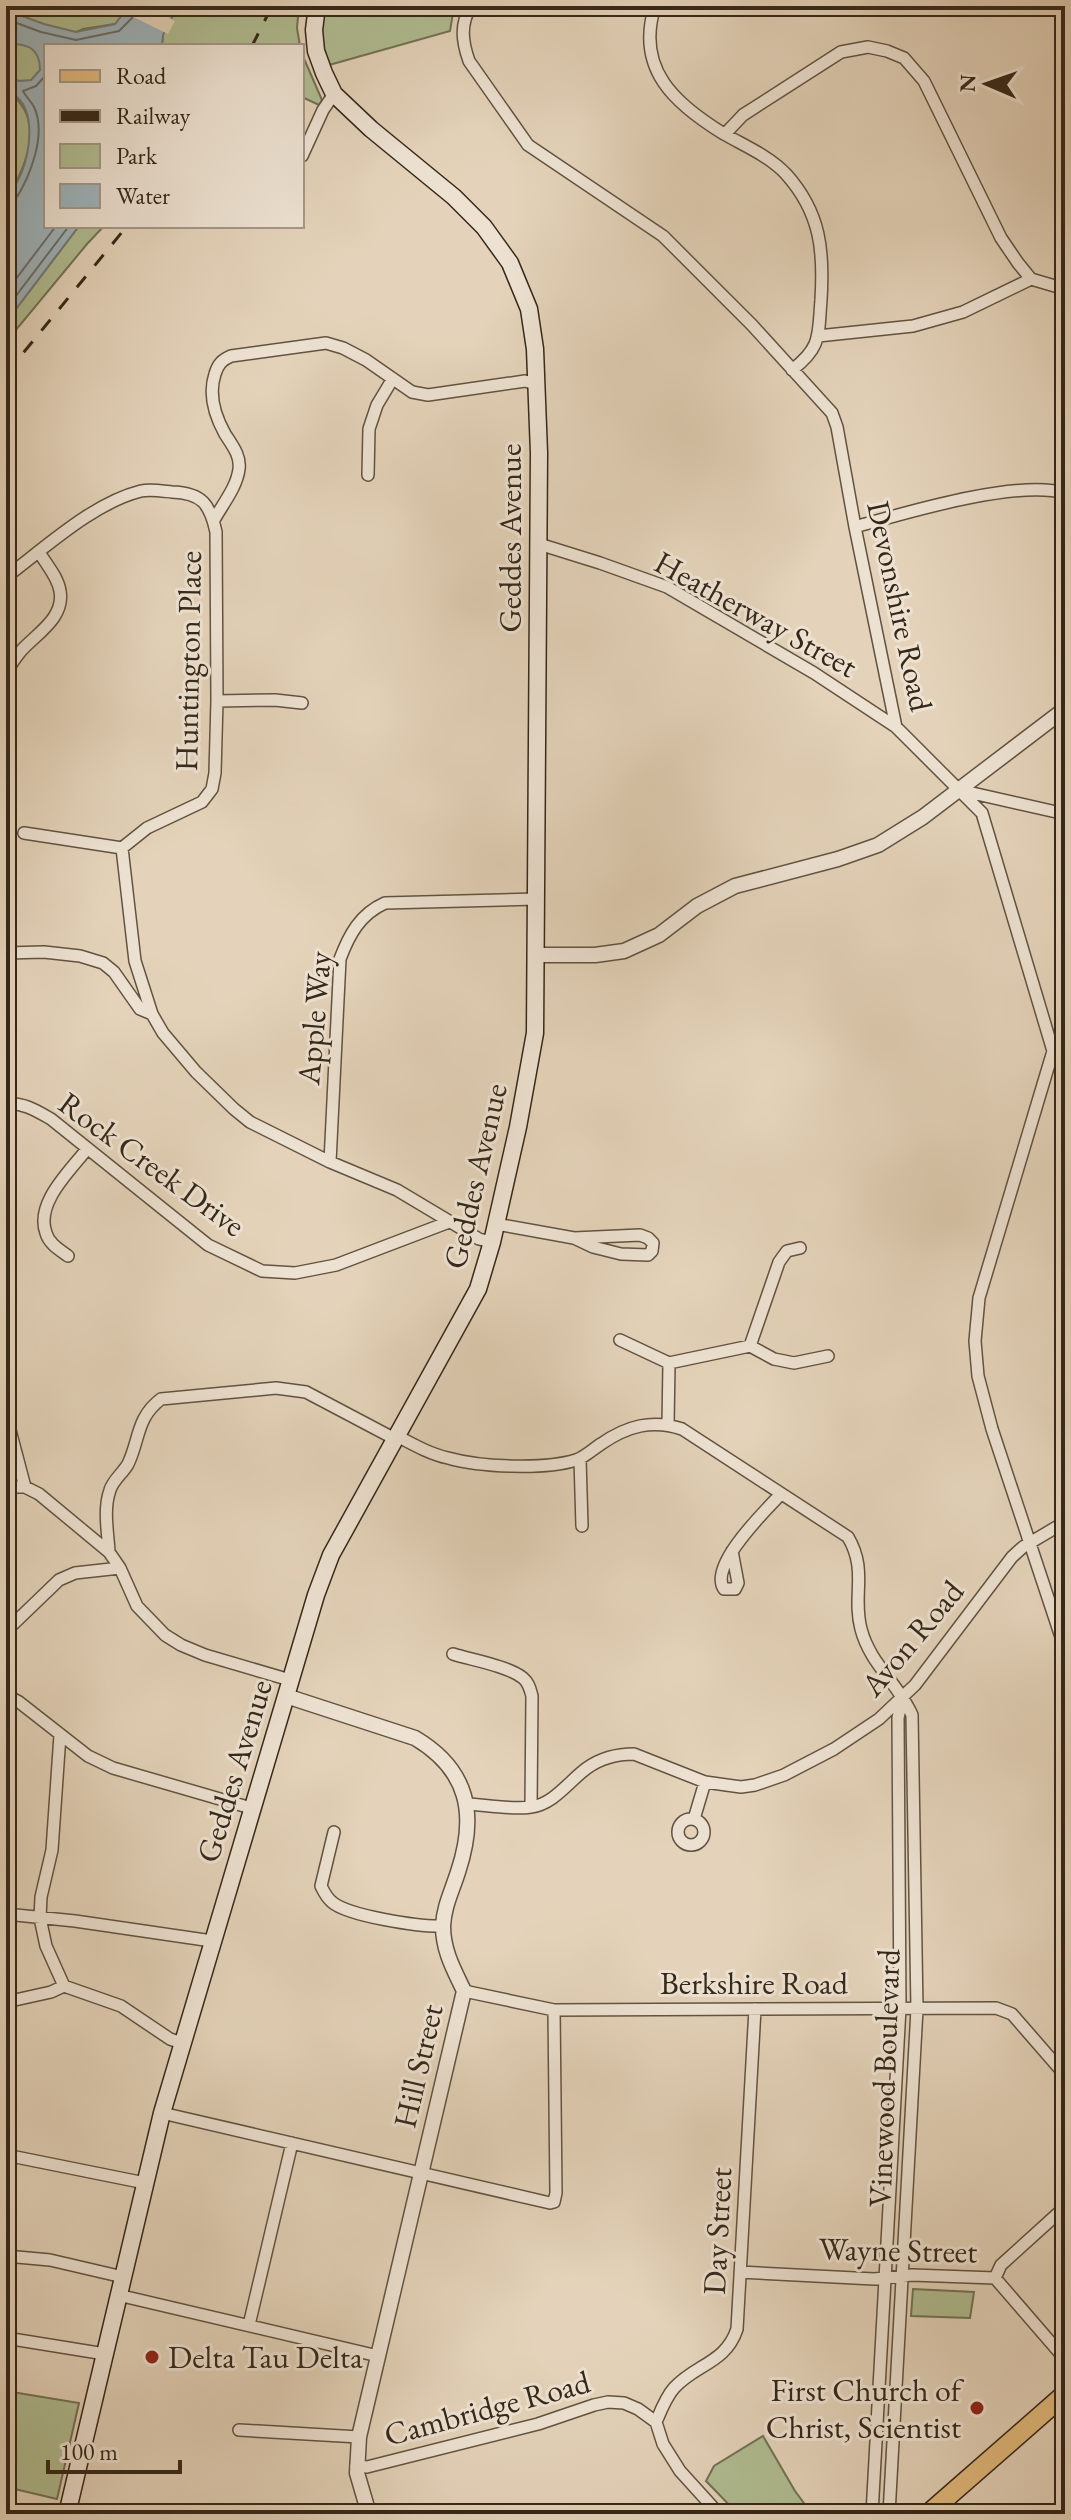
<svg xmlns="http://www.w3.org/2000/svg" width="1071" height="2520" font-family="'EB Garamond',serif">
	<rect width="100%" height="100%" fill="#e4d3ba"/>
	<filter id="stains"><feTurbulence type="fractalNoise" baseFrequency=".0025" numOctaves="4"/><feColorMatrix values="0 0 0 0 .2 0 0 0 0 .09 0 0 0 0 .02 0 0 0 .5 -.17"/></filter>
	<radialGradient id="worn" r=".72"><stop offset=".6" stop-color="#630" stop-opacity="0"/><stop offset="1" stop-color="#630" stop-opacity=".3"/></radialGradient>
	<path fill="#b0bd92" stroke="#727256" stroke-width="2" d="M6,6H299L297,28L300,46H162L163,35L115,24L83,29L46,46V99L6,83Z
		M327,6H442L453,13L450,31L329,65C320,45 320,26 327,6Z
		M302,54L322,100L319,105L302,97Z
		M6,90C13,93 15,97 20,103C43,132 22,173 6,201Z
		M79,226H104L87,244L6,342V322Z
		M913,2289L974,2292L970,2318L911,2316Z
		M6,2391L79,2403L57,2499L6,2487Z
		M763,2436L795,2491L812,2514H738L706,2481L714,2466Z"/>
	<path fill="#9db4bc" stroke="#737c7b" stroke-width="2" d="M129,6H178L163,35L162,46H46V226H79L6,322C6,284 3,244 6,205C7,195 15,187 19,178C31,154 39,102 6,91V76L19,81L31,80L40,70C40,47 26,43 6,44V10L44,24L76,32L115,24Z"/>
	<path fill="#e4d3ba" d="M124,6H148L175,21L168,34L121,11Z"/>
	<g fill="none" stroke-linecap="round" stroke-linejoin="round">
		<path stroke="#696e6a" stroke-width="2" d="M6,19L41,32L76,40L119,31L132,18L135,6
			M6,203L15,200C30,177 47,134 34,107C31,101 26,97 23,91L36,86L46,75
			M6,292L56,226
			M6,309L69,226"/>
		<g stroke="#615341" stroke-width="14">
			<path id="minor" d="M471,6C460,24 462,41 469,61L528,145L663,236L752,325L832,413L837,427L855,527L896,727L982,813L1053,1051L979,1298L975,1341L978,1376L992,1429L1065,1649
				M655,6C635,69 675,104 724,134C745,146 769,156 786,174C821,213 824,251 821,300C818,335 822,347 792,370
				M725,134L743,115L841,52L868,47L887,51L904,58L924,81L1001,238L1018,263L1031,279L1065,289
				M302,156L323,110L334,94
				M818,336L913,326L963,312L1031,279
				M368,475L369,429L377,405L392,380
				M214,520C222,505 237,487 239,469C241,456 232,445 225,434C215,416 208,395 215,374C218,364 222,360 231,356L326,343L343,348L366,360L412,392L428,395L525,381L536,384
				M855,527C905,513 1017,479 1065,493
				M539,544L600,563L667,587L814,673L896,727
				M6,577C46,547 93,503 141,491C150,489 162,491 172,492C202,493 210,504 216,532L217,701L215,773L212,789L202,802L147,828L122,848L135,961L152,1014
				M6,672C11,665 15,658 21,651C36,634 65,618 60,591C58,577 46,564 39,552
				M217,701L275,700L302,703
				M959,790L1065,814
				M24,833L122,848
				M6,953L44,952L80,956L103,963L114,972L140,1009L152,1014L163,1033L196,1072L234,1109L250,1122L330,1162L397,1190L479,1239L492,1242
				M1053,1051H1065
				M6,1104C23,1102 37,1111 51,1119L208,1245L262,1271L295,1273L336,1265L449,1222
				M330,1162L340,959C349,935 360,914 385,903L536,899
				M496,1224L574,1238L593,1247L621,1254L648,1255L652,1251L653,1243L648,1238L640,1235L574,1238
				M68,1256C60,1250 49,1244 46,1233C35,1203 70,1171 87,1149
				M620,1340L669,1363
				M750,1346L779,1262L787,1251L800,1248
				M669,1363L750,1346L774,1359L794,1363L828,1356
				M6,1415L25,1487L39,1494L109,1552L120,1568L137,1606L165,1635L181,1645L205,1655L290,1680
				M668,1425L669,1363
				M397,1436C414,1445 430,1454 448,1458C480,1467 544,1470 576,1460C585,1457 593,1449 601,1444C627,1426 652,1419 682,1429L848,1537C868,1571 852,1595 861,1629C870,1664 898,1683 912,1715L917,2009L889,2514
				M580,1459L582,1526
				M6,1487H25
				M732,1551L738,1583L735,1589H724C708,1566 765,1511 781,1494
				M109,1552C108,1532 103,1510 110,1490C113,1480 123,1473 128,1464C140,1439 136,1418 161,1399L276,1388L306,1392L395,1439
				M6,1631L59,1580L75,1573L120,1568
				M453,1654C472,1660 508,1666 523,1678C529,1683 530,1689 532,1696L531,1807
				M6,1695L19,1702L88,1756L113,1768L251,1808
				M60,1735L52,1850L41,1897L40,1918L46,1946L64,1986
				M468,1804C485,1805 513,1810 531,1807C554,1804 569,1781 587,1768C601,1758 618,1754 634,1754L705,1782L741,1787L755,1785L784,1775L834,1749L879,1719L915,1685L1012,1557L1023,1547L1065,1522
				M678 1832a13 13 0 1 1 26 0a13 13 0 1 1-26 0Z
				M694,1819L705,1782
				M334,1832L321,1886C324,1892 326,1897 332,1902C348,1916 420,1927 443,1926
				M6,1914L75,1921L212,1941
				M464,1991L554,2010L996,2008L1012,2014L1065,2075
				M6,2002L51,1992L64,1986L121,2006L170,2039L182,2043
				M6,2052H7
				M162,2113L550,2203L554,2202L556,2193L554,2010
				M6,2155L145,2183
				M6,2256L50,2260L123,2277
				M740,2272L874,2279L912,2275L995,2278L1065,2359
				M995,2278L1001,2265L1065,2207
				M118,2295L378,2356
				M249,2325L292,2143
				M6,2338L105,2354
				M656,2422C661,2410 666,2397 674,2388C696,2364 726,2363 737,2329L755,2009
				M239,2430L359,2437
				M356,2466L367,2467L538,2424L594,2405L608,2402L624,2403L638,2409L656,2422L663,2444L680,2471L719,2514
				M872,2514L900,2008L898,1718L903,1695"/>
		</g>
		<g stroke="#615341" stroke-width="17">
			<path id="tertiary" d="M536,955H595L624,951L659,935L697,906L735,886L838,859L878,845L923,817L1065,709
				M286,1696L415,1738C469,1770 477,1815 458,1872C452,1891 444,1906 443,1926C443,1951 454,1970 464,1991L359,2437L357,2473L369,2514"/>
		</g>
		<g stroke="#352819" stroke-width="19">
			<path id="secondary" d="M67,2514L162,2113L316,1595L331,1555L478,1289L492,1242L518,1127L535,1033L539,453L535,349L529,309L510,263L484,227L454,197L371,129L334,94L324,73L316,51L314,30L317,6"/>
		</g>
		<g stroke="#352819" stroke-width="21">
			<path id="primary" d="M928,2514L1065,2394"/>
		</g>
		<use href="#minor" stroke="#ede2d2" stroke-width="11"/>
		<use href="#tertiary" stroke="#ede2d2" stroke-width="14"/>
		<use href="#secondary" stroke="#ede2d2" stroke-width="16"/>
		<use href="#primary" stroke="#e2ba7d" stroke-width="18"/>
		<path stroke="#352819" stroke-width="3" stroke-dasharray="14 14" stroke-linecap="butt" d="M252,46L272,6
			M6,374L127,226"/>
	</g>
	<g fill="#8f2418" stroke="#ede2d2" stroke-width="3">
		<circle cx="152" cy="2357" r="8"/>
		<circle cx="977" cy="2408" r="8"/>
	</g>
	<g text-anchor="middle" stroke-width="6" stroke-linejoin="round" paint-order="stroke">
		<g font-size="32" fill="#352819" stroke="#ede2d2">
			<text transform="translate(510 538) rotate(-90)" y="11">Geddes Avenue</text>
			<text transform="translate(900 606) rotate(78)" y="11">Devonshire Road</text>
			<text transform="translate(756 614) rotate(29)" y="11">Heatherway Street</text>
			<text transform="translate(188 661) rotate(-89)" y="11">Huntington Place</text>
			<text transform="translate(314 1018) rotate(-85)" y="11">Apple Way</text>
			<text transform="translate(152 1164) rotate(36)" y="11">Rock Creek Drive</text>
			<text transform="translate(475 1176) rotate(-77)" y="11">Geddes Avenue</text>
			<text transform="translate(912 1638) rotate(-50)" y="11">Avon Road</text>
			<text transform="translate(234 1771) rotate(-73)" y="11">Geddes Avenue</text>
			<text x="754" y="1994">Berkshire Road</text>
			<text transform="translate(418 2066) rotate(-77)" y="11">Hill Street</text>
			<text transform="translate(884 2078) rotate(-88)" y="11">Vinewood Boulevard</text>
			<text transform="translate(717 2231) rotate(-87)" y="11">Day Street</text>
			<text transform="translate(898 2250) rotate(1)" y="11">Wayne Street</text>
			<text transform="translate(487 2408) rotate(-15)" y="11">Cambridge Road</text>
		</g>
		<g font-size="32" fill="#352819" stroke="#ede2d2" text-anchor="start">
			<text x="168" y="2368">Delta Tau Delta</text>
			<text x="961" y="2401" text-anchor="end">First Church of<tspan x="961" dy="37">Christ, Scientist</tspan></text>
		</g>
	</g>
	<rect width="1071" height="2520" fill="none" stroke="#e4d3ba" stroke-width="32"/>
	<rect x="8" y="8" width="1055" height="2504" fill="none" stroke="#352819" stroke-width="4"/>
	<rect x="16" y="16" width="1039" height="2488" fill="none" stroke="#352819" stroke-width="2"/>
	<rect x="44" y="44" width="260" height="184" fill="#ede2d2" stroke="#a39888" stroke-width="2"/>
	<rect x="60" y="70" width="40" height="12" fill="#e2ba7d" stroke="#a39888" stroke-width="2"/>
	<text x="116" y="84" font-size="24" fill="#352819">Road</text>
	<rect x="60" y="110" width="40" height="12" fill="#352819" stroke="#a39888" stroke-width="2"/>
	<text x="116" y="124" font-size="24" fill="#352819">Railway</text>
	<rect x="60" y="144" width="40" height="24" fill="#b0bd92" stroke="#a39888" stroke-width="2"/>
	<text x="116" y="164" font-size="24" fill="#352819">Park</text>
	<rect x="60" y="184" width="40" height="24" fill="#9db4bc" stroke="#a39888" stroke-width="2"/>
	<text x="116" y="204" font-size="24" fill="#352819">Water</text>
	<g transform="translate(987 84) rotate(272)" stroke="#ede2d2" stroke-width="6" paint-order="stroke">
	<path d="M0-6L14 30L0 20L-14 30Z" fill="#352819"/>
	<text y="-12" font-size="22" font-weight="bold" text-anchor="middle" fill="#352819">N</text>
	</g>
	<path d="M48 2460v12h132v-12" fill="none" stroke="#352819" stroke-width="4"/>
	<text x="60" y="2460" font-size="24" fill="#352819" stroke="#ede2d2" stroke-width="6" paint-order="stroke">100 m</text>
	<rect width="100%" height="100%" filter="url(#stains)"/>
	<rect width="100%" height="100%" fill="url(#worn)"/>
</svg>
